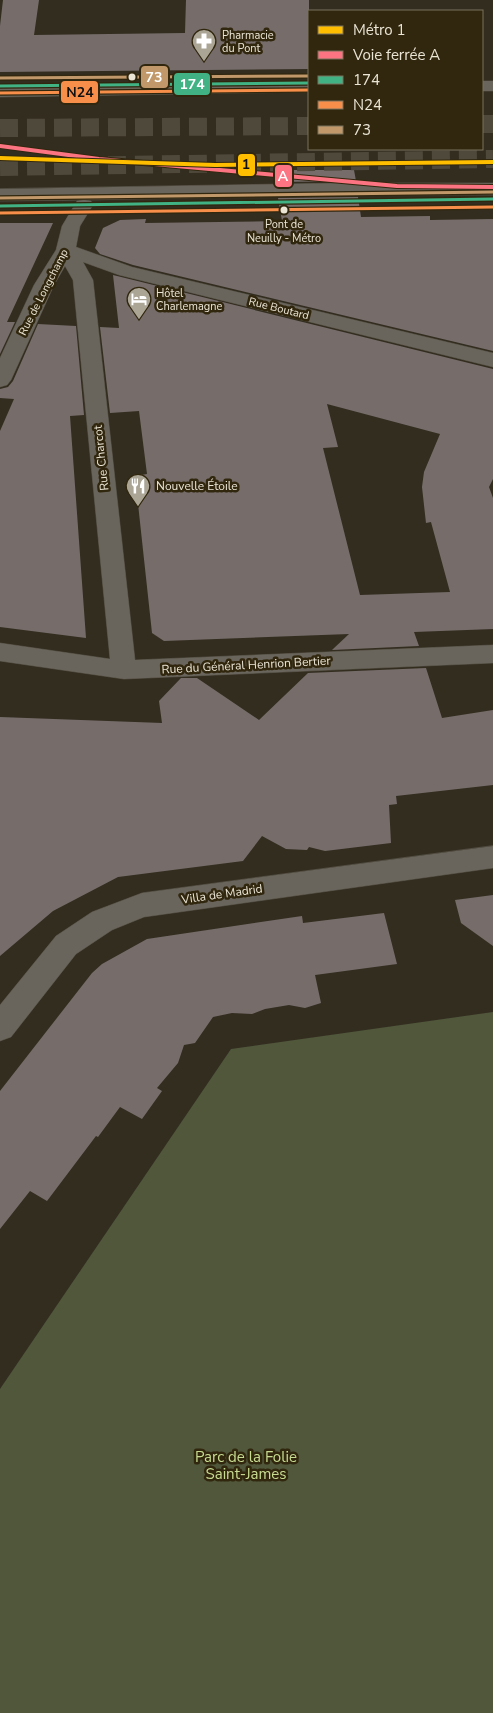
<svg xmlns="http://www.w3.org/2000/svg" width="493" height="1713" font-family="'Nunito Sans',sans-serif">
	<rect width="100%" height="100%" fill="#332d20"/>
	<path fill="#50573b" d="M493,1012V1713H0V1389L231,1049Z"/>
	<path fill="#766d6a" fill-rule="evenodd" d="M3,0H39L34,35L185,33L186,0H309V69L0,72V26Z
		M274,170H354L356,181L276,182Z
		M358,197L361,217L430,216V220L493,219V351L133,265L100,254L95,248L103,228L120,220L146,219L145,223L282,221L278,198Z
		M0,223H53L7,322H15L0,354Z
		M113,275L493,369V479L489,487L493,498V629L414,632L419,646L332,650L349,634L164,641L152,633L135,476L147,474L139,411L110,413L100,327L119,328ZM327,404L440,434L424,472L422,487L426,523L431,522L450,592L360,595L323,448L338,447Z
		M38,324L76,326L84,415L70,416L86,638L0,627V431L14,399L0,398V389L8,387L13,381Z
		M426,668L442,718L493,710V785L396,796L397,804L389,805L391,843L325,851L309,847L307,850L286,849L262,836L243,861L118,877L53,911L0,956V717L162,723L159,701L181,678H197L259,720L308,673Z
		M493,895V946L461,923L455,900Z
		M384,913L397,964L315,975L321,1003L305,1008L289,1005L265,1009L252,1014L232,1013L213,1017L195,1043L184,1045L178,1063L157,1088L162,1091L142,1119L120,1107L98,1137L96,1136L47,1201L30,1191L0,1229V1091L92,973L102,964L147,939L302,916L303,923Z"/>
	<g fill="none" stroke-linecap="round" stroke-linejoin="round">
		<path stroke="#4f493b" stroke-width="18" stroke-dasharray="18 9" stroke-linecap="butt" d="M482,124H493
			M0,128L309,126
			M0,167L493,159"/>
		<g stroke="#504b3f" stroke-width="1">
			<path id="minor" d="M482,81H493V91H482Z
				M309,82V92L0,97V87Z
				M345,183H493V195H345L85,200L91,201L93,205L80,226L76,247L132,267L493,353V367L119,275L83,262L93,280L135,660L493,645V663L124,679L0,661V643L110,659L73,280L65,266L54,285L11,380L7,385L0,387V358L34,285L56,250L62,226L77,201L83,200L0,201V189Z
				M493,846V868L144,917L112,930L76,954L11,1037L0,1041V1005L56,936L92,912L142,893Z"/>
		</g>
		<use href="#minor" fill="#6a655c" fill-rule="evenodd"/>
		<g stroke="#31270e" stroke-width="5.5">
			<path id="bus-1" d="M0,86L309,83
				M0,206L493,199"/>
		</g>
		<g stroke="#31270e" stroke-width="5.5">
			<path id="bus-2" d="M0,93L309,90
				M0,213L493,207"/>
		</g>
		<g stroke="#31270e" stroke-width="5.5">
			<path id="bus-3" d="M0,78L309,76
				M0,198L493,192"/>
		</g>
		<use href="#bus-1" stroke="#40b284" stroke-width="3"/>
		<use href="#bus-2" stroke="#f78f4b" stroke-width="3"/>
		<use href="#bus-3" stroke="#c1986a" stroke-width="3"/>
		<g stroke="#31270e" stroke-width="6">
			<path id="rail-1" d="M0,146L99,159L397,186L493,187"/>
		</g>
		<use href="#rail-1" stroke="#fc7482" stroke-width="4"/>
		<g stroke="#31270e" stroke-width="6">
			<path id="metro-1" d="M0,158L215,165L493,162"/>
		</g>
		<use href="#metro-1" stroke="#ffbe00" stroke-width="4"/>
	</g>
	<defs>
		<g id="pharmacy-pin" transform="scale(1.25)"><path d="M0 17L-7.5 6A9.5 9.5 0 1 1 7.5 6Z" fill="#aba596" stroke="#31270e"/><path d="M-2-6h4v4h4v4h-4v4h-4v-4h-4v-4h4Z" fill="#fff"/></g>
		<g id="hotel-pin" transform="scale(1.25)"><path d="M0 17L-7.5 6A9.5 9.5 0 1 1 7.5 6Z" fill="#aba596" stroke="#31270e"/><path d="M-6-4.5h1.5V1H6V5H4.5V3h-9V5H-6ZM-4 0a1.8 1.8 0 1 1 3.6 0ZM.5 0V-2.5h3Q6-2.5 6 0Z" fill="#fff"/></g>
		<g id="restaurant-pin" transform="scale(1.25)"><path d="M0 17L-7.5 6A9.5 9.5 0 1 1 7.5 6Z" fill="#aba596" stroke="#31270e"/><path d="M-5-6h1v4h1v-4h1v4h1v-4h1v5L-1.5 .5V6h-2V.5L-5-1ZM5-6V6H3V1.5H1.5Q1.5-4 5-6Z" fill="#fff"/></g>
	</defs>
	<g fill-rule="evenodd">
		<use href="#pharmacy-pin" x="204" y="41"/>
		<use href="#hotel-pin" x="139" y="299"/>
		<use href="#restaurant-pin" x="138" y="486"/>
	</g>
	<g fill="#ebe5d6" stroke="#31270e" stroke-width="2">
		<circle cx="132" cy="77" r="4.5"/>
		<circle cx="284" cy="210" r="4.5"/>
	</g>
	<g text-anchor="middle" stroke-width="5" stroke-linejoin="round" paint-order="stroke">
		<g font-size="11" fill="#ebe5d6" stroke="#31270e" text-anchor="start">
			<text x="222" y="39">Pharmacie<tspan x="222" dy="13">du Pont</tspan></text>
			<text x="156" y="297">Hôtel<tspan x="156" dy="13">Charlemagne</tspan></text>
		</g>
		<g font-size="11" fill="#ebe5d6" stroke="#31270e">
			<text x="284" y="228">Pont de<tspan x="284" dy="14">Neuilly - Métro</tspan></text>
		</g>
		<g font-size="11" fill="#ebe5d6" stroke="#31270e">
			<text transform="translate(43 292) rotate(-63)" y="4">Rue de Longchamp</text>
			<text transform="translate(279 308) rotate(14)" y="4">Rue Boutard</text>
		</g>
		<g font-size="12" fill="#ebe5d6" stroke="#31270e">
			<text transform="translate(101 458) rotate(-96)" y="4">Rue Charcot</text>
			<text transform="translate(246 665) rotate(-3)" y="4">Rue du Général Henrion Bertier</text>
			<text transform="translate(222 894) rotate(-8)" y="4">Villa de Madrid</text>
		</g>
		<g font-size="12" fill="#ebe5d6" stroke="#31270e" text-anchor="start">
			<text x="156" y="490">Nouvelle Étoile</text>
		</g>
		<g font-size="15" fill="#c8dc91" stroke="#31270e">
			<text x="246" y="1462">Parc de la Folie<tspan x="246" dy="17">Saint-James</tspan></text>
		</g>
	</g>
	<g stroke="#31270e" stroke-width="2">
		<rect x="140" y="65" width="29" height="24" rx="5" fill="#c1986a"/>
		<rect x="173" y="72" width="38" height="24" rx="5" fill="#40b284"/>
		<rect x="60" y="80" width="39" height="24" rx="5" fill="#f78f4b"/>
		<rect x="237" y="153" width="19" height="24" rx="5" fill="#ffbe00"/>
		<rect x="274" y="164" width="19" height="24" rx="5" fill="#fc7482"/>
	</g>
	<g font-size="14" text-anchor="middle" font-weight="bold" fill="#fff">
		<text x="154" y="82">73</text>
		<text x="192" y="89">174</text>
		<text x="283" y="181">A</text>
	</g>
	<g font-size="14" text-anchor="middle" font-weight="bold" fill="#111">
		<text x="80" y="97">N24</text>
		<text x="246" y="169">1</text>
	</g>
	<rect x="308" y="10" width="175" height="140" fill="#31270e" stroke="#7b735e"/>
	<rect x="318" y="26" width="25" height="8" fill="#ffbe00" stroke="#7b735e"/>
	<text x="353" y="35" font-size="15" fill="#ebe5d6">Métro 1</text>
	<rect x="318" y="51" width="25" height="8" fill="#fc7482" stroke="#7b735e"/>
	<text x="353" y="60" font-size="15" fill="#ebe5d6">Voie ferrée A</text>
	<rect x="318" y="76" width="25" height="8" fill="#40b284" stroke="#7b735e"/>
	<text x="353" y="85" font-size="15" fill="#ebe5d6">174</text>
	<rect x="318" y="101" width="25" height="8" fill="#f78f4b" stroke="#7b735e"/>
	<text x="353" y="110" font-size="15" fill="#ebe5d6">N24</text>
	<rect x="318" y="126" width="25" height="8" fill="#c1986a" stroke="#7b735e"/>
	<text x="353" y="135" font-size="15" fill="#ebe5d6">73</text>
</svg>
